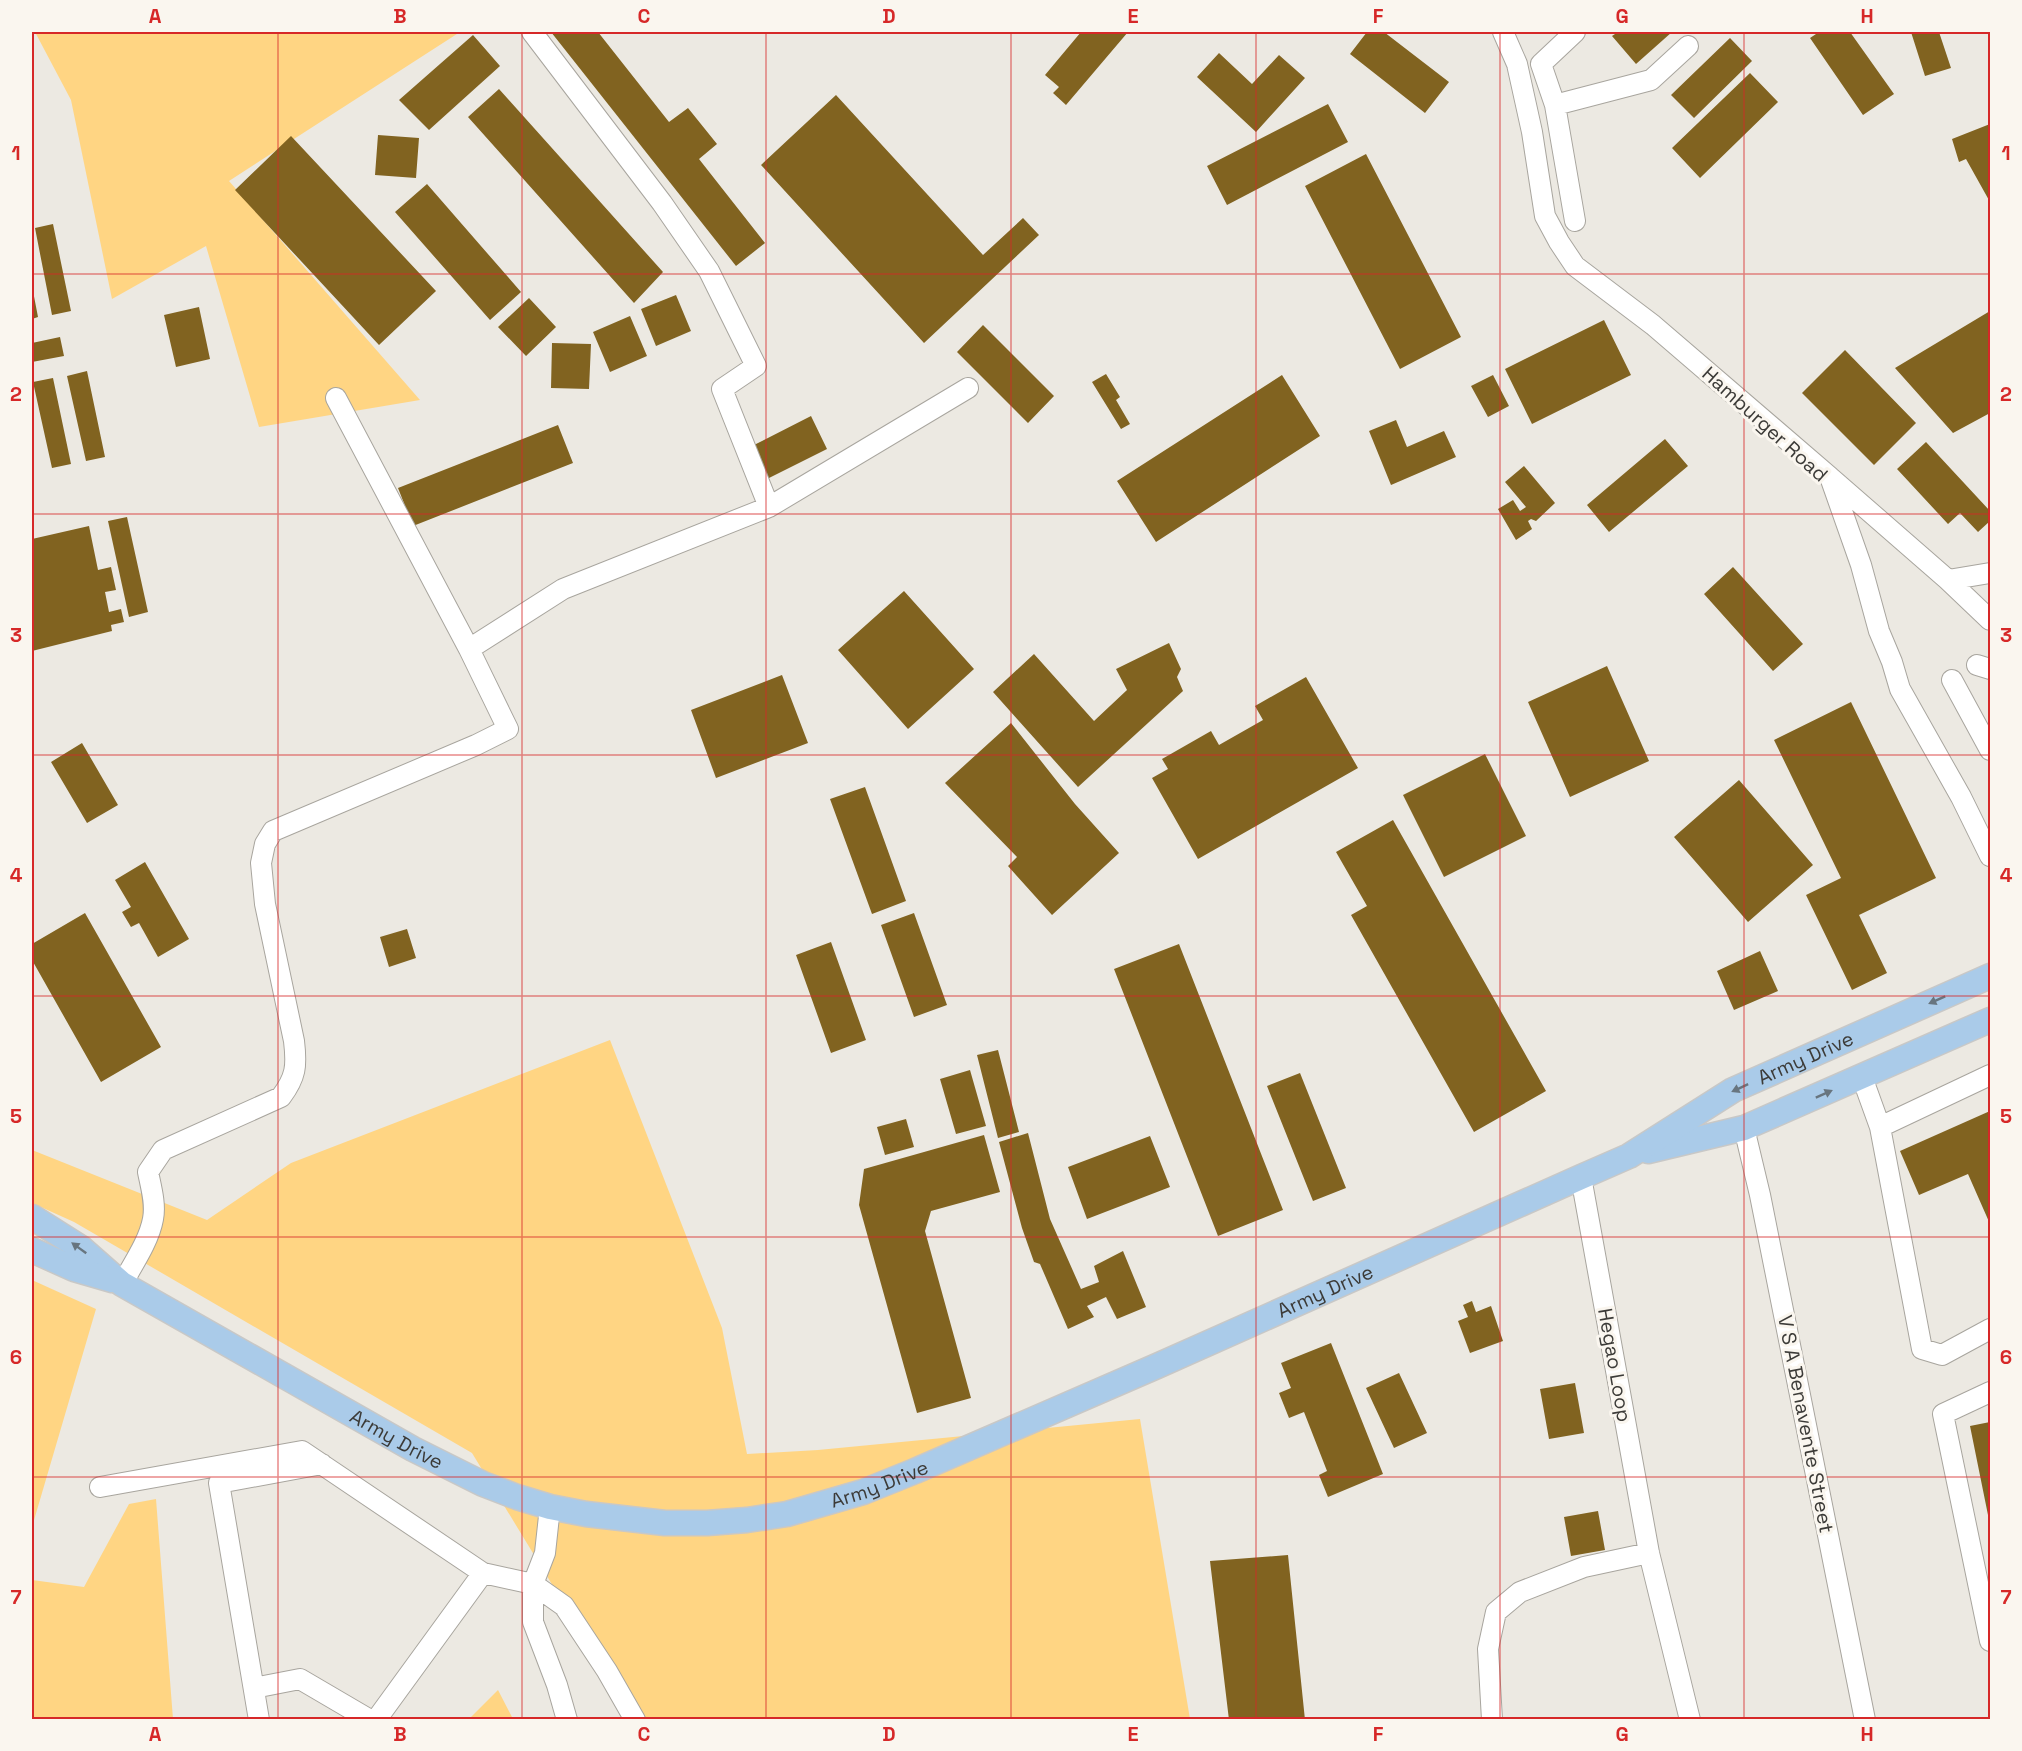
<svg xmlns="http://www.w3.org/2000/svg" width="2022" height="1751" font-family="'Space Grotesk',sans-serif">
	<rect width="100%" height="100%" fill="#ece9e2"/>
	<path fill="#ffd583" d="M35,32H460L229,181L420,400L259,427L206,246L112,299L71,100Z
		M610,1040L722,1328L747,1454L818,1450L1140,1419L1190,1719H634L472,1453L74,1222L32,1203V1150L207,1220L291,1163Z
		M32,1280L96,1309L32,1527Z
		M156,1499L173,1719H32V1580L84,1587L129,1504Z
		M498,1690L513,1719H469Z"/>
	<path fill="#816320" d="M551,32H598L669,122L688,108L717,144L699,159L765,243L736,266Z
		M1081,32H1128L1066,105L1053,93L1059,87L1045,75Z
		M1367,32H1384L1449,82L1425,113L1350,54Z
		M1618,32H1672L1636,64L1612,36Z
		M1819,32H1850L1894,94L1863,115L1810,38Z
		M1911,32H1939L1951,68L1925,76Z
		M473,35L500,66L429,130L399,100Z
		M1730,38L1752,61L1694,118L1671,95Z
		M1219,53L1252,84L1279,55L1305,78L1256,132L1197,77Z
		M1750,73L1778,102L1700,178L1672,148Z
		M499,89L663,272L634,303L468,117Z
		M836,95L983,255L1023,218L1039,235L924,343L761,165Z
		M1328,104L1348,142L1227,205L1207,166Z
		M1990,124V202L1966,159L1959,162L1952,139Z
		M378,135L419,138L416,178L375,175Z
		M291,136L436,291L379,345L235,190Z
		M1366,154L1461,337L1400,369L1305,186Z
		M427,184L521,292L490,320L395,212Z
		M53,224L71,311L52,315L35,228Z
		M32,286L38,317L32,319Z
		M676,295L691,331L656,346L641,309Z
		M529,298L556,327L526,356L498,327Z
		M199,307L210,359L176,367L164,315Z
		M1990,311V413L1953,433L1895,368Z
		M630,316L647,356L610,372L593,332Z
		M1604,320L1631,375L1532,424L1505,369Z
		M983,325L1054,396L1028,423L957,352Z
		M60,337L64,356L32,362V343Z
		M552,343L591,344L589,389L551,388Z
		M1845,350L1916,423L1874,465L1802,393Z
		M87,371L105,457L86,461L67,376Z
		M1106,374L1120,397L1116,400L1130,424L1121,429L1092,382Z
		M1282,375L1320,436L1156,542L1117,481Z
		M1493,375L1509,406L1488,417L1471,386Z
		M53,378L71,464L52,468L33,382Z
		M811,416L827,449L767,479L750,447Z
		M1396,420L1407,447L1444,431L1456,457L1391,485L1369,431Z
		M558,425L573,463L413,526L398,488Z
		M1665,439L1688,466L1609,532L1587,505Z
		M1926,442L1990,511V521L1978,532L1960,513L1948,524L1897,469Z
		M1524,466L1555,503L1536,521L1531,519L1528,521L1532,529L1516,540L1498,509L1513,500L1520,511L1526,507L1505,482Z
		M127,517L148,612L129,617L108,521Z
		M89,526L98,570L111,567L116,590L105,592L109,612L121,609L124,622L111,625L112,631L32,651V539Z
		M1733,567L1803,644L1773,671L1704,594Z
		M904,591L974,669L908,729L838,650Z
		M1169,643L1181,669L1177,677L1183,691L1078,787L993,692L1034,654L1094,721L1127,690L1116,669Z
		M1607,666L1649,761L1570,797L1528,702Z
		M782,675L808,743L716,778L691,710Z
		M1306,677L1358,768L1198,859L1152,778L1168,769L1162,759L1211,731L1219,745L1263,720L1255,706Z
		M1851,702L1936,878L1859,915L1887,973L1852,990L1806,895L1841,878L1774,740Z
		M1011,723L1075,804L1119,853L1052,915L1008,866L1017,857L945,783Z
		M82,743L118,805L87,823L51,762Z
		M1485,754L1526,836L1444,877L1403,795Z
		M1739,780L1813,865L1748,922L1674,837Z
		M865,787L906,901L872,914L830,799Z
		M1393,820L1546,1091L1474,1132L1351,915L1367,906L1336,852Z
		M145,862L189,939L158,957L139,923L131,927L122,912L131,907L115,880Z
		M85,913L161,1047L101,1082L32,960V944Z
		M914,913L947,1005L914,1017L881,925Z
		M407,929L416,958L389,967L380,937Z
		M831,942L866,1040L831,1053L796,955Z
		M1179,944L1283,1210L1218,1236L1114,969Z
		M1760,951L1778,991L1734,1010L1717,971Z
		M998,1050L1019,1132L998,1138L977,1055Z
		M970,1070L986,1126L956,1134L940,1079Z
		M1300,1073L1346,1188L1313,1201L1267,1086Z
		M1990,1111V1224L1968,1174L1919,1195L1900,1151Z
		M906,1119L914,1147L885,1155L877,1127Z
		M1028,1133L1050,1219L1081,1289L1099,1282L1094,1266L1123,1251L1146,1307L1117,1319L1106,1297L1087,1306L1094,1317L1068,1329L1040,1264L1034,1262L1022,1228L999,1142Z
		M984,1135L1000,1192L931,1211L925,1231L971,1398L917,1413L859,1205L864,1169Z
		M1150,1136L1170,1187L1087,1219L1068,1167Z
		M1472,1301L1476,1312L1491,1306L1503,1341L1470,1353L1458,1321L1468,1317L1463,1305Z
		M1331,1343L1383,1474L1328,1497L1319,1475L1327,1471L1304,1412L1289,1418L1279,1393L1291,1388L1281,1363Z
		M1399,1373L1427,1433L1394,1448L1366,1388Z
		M1575,1383L1584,1433L1549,1439L1540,1389Z
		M1990,1422V1520H1989L1970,1426Z
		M1598,1511L1605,1550L1571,1556L1564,1517Z
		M1288,1555L1305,1720H1229L1210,1561Z"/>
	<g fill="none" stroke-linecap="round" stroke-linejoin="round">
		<g stroke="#a8a59e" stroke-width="22">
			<path id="minor" d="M532,32L662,203L709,271L756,366L722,389L769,507
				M1503,32L1517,64L1532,132L1545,216L1559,242L1575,266L1653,325L1830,477L1861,565L1879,631L1892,662L1900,689L1961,797L1990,856
				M1555,105L1541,64L1575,32
				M1575,221L1555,105L1651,80L1688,46
				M336,398L469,649
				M1831,478L1948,580L1990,620
				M1948,580L1990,573
				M1977,665L1990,669
				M1952,680L1990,750
				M1862,1077L1880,1127L1922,1349L1942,1355L1990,1329
				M1880,1127L1990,1075
				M1744,1128L1760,1195L1865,1720
				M1581,1177L1649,1553L1690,1720
				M122,1284C133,1264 149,1241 153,1219C156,1204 151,1187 148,1172L163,1150L281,1097C296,1077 297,1066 294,1041L265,904L261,863L265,844L273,831L476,745L508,729L469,649L563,589L769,507L968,388
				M1990,1392L1943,1414L1990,1641
				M100,1487L302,1451L483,1573L533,1584L564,1606L607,1671L635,1720
				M550,1507L545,1553L533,1584V1622L557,1685L567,1720
				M254,1688L300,1679L370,1720
				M259,1720L219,1483L322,1464
				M376,1720L483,1573
				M1492,1720L1488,1649L1496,1612L1520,1592L1584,1567L1649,1553"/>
		</g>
		<g stroke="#c8c8c7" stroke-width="27">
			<g id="major">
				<path d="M1648,1151L1744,1128L1990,1020"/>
				<path id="s1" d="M32,1217L81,1248L122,1284L413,1449L483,1484L517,1497L550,1507L586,1514L665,1523H707L747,1520L787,1514L863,1492L915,1471L1157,1366L1581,1177L1629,1156L1733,1090L1990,976"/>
				<path d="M32,1250L74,1269L112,1280"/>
			</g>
		</g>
		<use href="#minor" stroke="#fff" stroke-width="20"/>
		<use href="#major" stroke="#aacbe9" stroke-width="24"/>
	</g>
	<defs><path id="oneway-solid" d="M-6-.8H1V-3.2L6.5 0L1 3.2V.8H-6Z" transform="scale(1.5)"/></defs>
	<g fill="#68757f">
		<use href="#oneway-solid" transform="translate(1937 1000) rotate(156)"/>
		<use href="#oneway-solid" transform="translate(1740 1088) rotate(155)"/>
		<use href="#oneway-solid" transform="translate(1824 1094) rotate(-24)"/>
		<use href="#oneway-solid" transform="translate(79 1248) rotate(-144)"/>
	</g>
	<path fill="none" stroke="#d62828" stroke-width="1.5" stroke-opacity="0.55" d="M278,32V1720M522,32V1720M766,32V1720M1011,32V1720M1256,32V1720M1500,32V1720M1744,32V1720M32,274H1990M32,514H1990M32,755H1990M32,996H1990M32,1237H1990M32,1477H1990"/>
	<g text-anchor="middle" stroke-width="6" stroke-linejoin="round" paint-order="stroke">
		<g font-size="20" fill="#3c3b38" stroke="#faf6ef">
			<text transform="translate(1765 424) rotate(42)" y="7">Hamburger Road</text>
			<text dy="7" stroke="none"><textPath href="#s1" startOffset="1953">Army Drive</textPath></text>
			<text dy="7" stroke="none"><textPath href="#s1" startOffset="1418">Army Drive</textPath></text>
			<text transform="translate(1615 1365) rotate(80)" y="7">Hegao Loop</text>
			<text transform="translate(1806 1424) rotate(79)" y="7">V S A Benavente Street</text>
			<text dy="7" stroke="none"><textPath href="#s1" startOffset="428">Army Drive</textPath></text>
			<text dy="7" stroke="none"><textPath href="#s1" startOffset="932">Army Drive</textPath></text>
		</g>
	</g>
	<rect width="2022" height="1751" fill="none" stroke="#faf6ef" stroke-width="66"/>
	<rect x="33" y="33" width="1956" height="1685" fill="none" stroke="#d62828" stroke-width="2"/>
	<g font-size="20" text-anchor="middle" font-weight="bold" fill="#d62828">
		<text x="155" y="23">A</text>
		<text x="400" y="23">B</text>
		<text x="644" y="23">C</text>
		<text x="889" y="23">D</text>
		<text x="1133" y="23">E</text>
		<text x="1378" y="23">F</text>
		<text x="1622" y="23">G</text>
		<text x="1867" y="23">H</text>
		<text x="16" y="160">1</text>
		<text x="2006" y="160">1</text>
		<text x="16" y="401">2</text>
		<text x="2006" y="401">2</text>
		<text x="16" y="642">3</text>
		<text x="2006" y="642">3</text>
		<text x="16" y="882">4</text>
		<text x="2006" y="882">4</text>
		<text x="16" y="1123">5</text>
		<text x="2006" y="1123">5</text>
		<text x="16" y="1364">6</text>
		<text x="2006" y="1364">6</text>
		<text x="16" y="1604">7</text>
		<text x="2006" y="1604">7</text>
		<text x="155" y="1741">A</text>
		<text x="400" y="1741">B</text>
		<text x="644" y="1741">C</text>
		<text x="889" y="1741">D</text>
		<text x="1133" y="1741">E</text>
		<text x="1378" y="1741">F</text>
		<text x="1622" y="1741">G</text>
		<text x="1867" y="1741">H</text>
	</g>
</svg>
